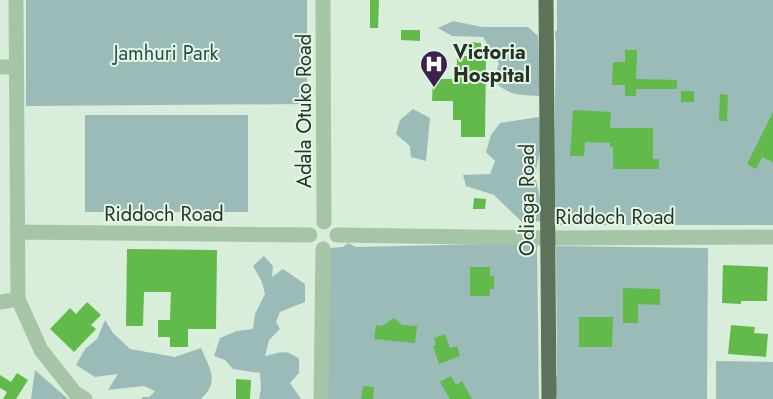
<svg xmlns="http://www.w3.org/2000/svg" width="773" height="399" font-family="Jost,sans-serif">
	<rect width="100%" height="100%" fill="#d9eeda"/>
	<path fill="#9bbbb8" d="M26,0H307V104L26,106Z
		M557,0H773V225H553L556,45L555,32L557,30Z
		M453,21L482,27H528L538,36L540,96C520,95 508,96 493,80L499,64L483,37L452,36L438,28Z
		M413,109L430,118L426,161L411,157L410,146L396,134L400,120Z
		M85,115H248V212H85Z
		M539,117L541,145L535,176L541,201V221L523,223L494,195L466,186L463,175L490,174L495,161L486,152L491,135L500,123Z
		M348,243L356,247L537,243L539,399H324L328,248L343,247Z
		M556,246L708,248L707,399H557L553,380L557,376Z
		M264,256L273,266L272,277L283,269L305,284V302L280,312L276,322L280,329L269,340L265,356C279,353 286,348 299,359V373L290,383L301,399H259L261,388L260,373L233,369L225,360L214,356L220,338L237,331L253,329L255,314L265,294L262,282L253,266Z
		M105,320L113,333L130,349L175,357L201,348C210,369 220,381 201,399H142V397H149L155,391L144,386L108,390L118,374L95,377L76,365L85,349L97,339Z
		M716,361L773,362V399H716Z
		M35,370L68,399H31Z"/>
	<path fill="#62ba4b" d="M370,0H379L378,28H370Z
		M401,30H420V41L401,40Z
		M469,42L481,43V56H486L485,137H461V120H453V101H432L433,79H457V56H469Z
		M625,50H637L636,79L677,80V89H636V96H625V85H612L613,62H625Z
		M681,91H694V102H681Z
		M720,94L728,95L727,121H719Z
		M573,110L611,112L610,128H653V159H659V169H613V147H610V143L585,142L584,156H570Z
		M773,112V162L762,157L756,169L747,164Z
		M474,198L486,199L485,209H473Z
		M127,249L217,250L216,329H188V347H170V337H158V320H170L171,292H144L143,326H126Z
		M723,265L768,267L767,301H741V304L722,303Z
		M470,267H490V276H494V289H490V296H470Z
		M623,288L660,289V305L638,304V323H623Z
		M87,302L101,315L91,325L96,329L74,352L50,329L70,308L76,314Z
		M579,317H613L612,347H579Z
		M394,318L402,325L417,326L415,343L374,339L376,325L382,326Z
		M731,325L755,327L754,333L768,334L766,357L728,354Z
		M445,334L450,348L457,346L460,356L439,364L433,346L436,345L434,338Z
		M17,373L28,380L16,399H3L7,392L0,388V375L11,382Z
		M451,376L456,385L462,381L472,399H450L440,382Z
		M236,379L251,380L250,399H236Z
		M363,386L374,387L373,399H361Z"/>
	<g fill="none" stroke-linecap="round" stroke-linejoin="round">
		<path stroke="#a6c5a6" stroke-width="15" d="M16,0L18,299L41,350L75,393L85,399
			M323,0L324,222
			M0,67H16
			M17,232L310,235
			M337,235L547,238L773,237
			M0,302L18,299
			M321,399L323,249"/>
		<path stroke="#5c7259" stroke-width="15" d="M546,0L549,399"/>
	</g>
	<defs>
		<g id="hospital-pin" transform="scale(1.4375)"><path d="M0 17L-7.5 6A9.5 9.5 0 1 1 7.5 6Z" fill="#3d204f" stroke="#e4f7e6"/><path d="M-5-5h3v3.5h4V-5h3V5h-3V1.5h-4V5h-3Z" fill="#fff"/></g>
	</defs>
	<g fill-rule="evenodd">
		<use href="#hospital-pin" x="434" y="64"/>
	</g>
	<g text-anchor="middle" stroke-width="4" stroke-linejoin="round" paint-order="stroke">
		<g font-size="20" font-weight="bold" fill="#283226" stroke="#e4f7e6" text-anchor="start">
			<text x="453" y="59">Victoria<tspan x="453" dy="23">Hospital</tspan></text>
		</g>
		<g font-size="20" fill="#2d4d4b" stroke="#e4f7e6">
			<text x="166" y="60">Jamhuri Park</text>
		</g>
		<g font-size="20" fill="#283226" stroke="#e4f7e6">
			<text transform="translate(304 111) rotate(-90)" y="7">Adala Otuko Road</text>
			<text transform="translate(527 200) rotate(-90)" y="7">Odiaga Road</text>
			<text x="164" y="221">Riddoch Road</text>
			<text x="615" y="224">Riddoch Road</text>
		</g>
	</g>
</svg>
